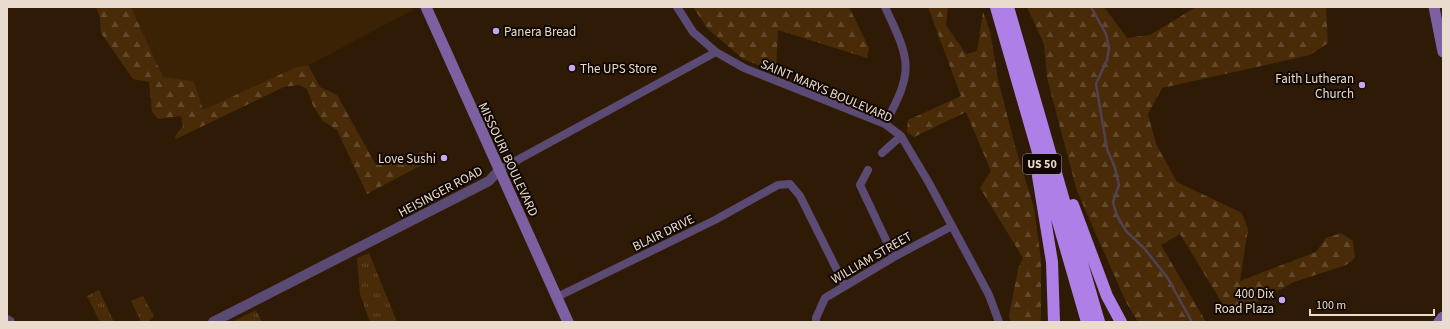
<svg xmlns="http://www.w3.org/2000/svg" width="1450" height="329" font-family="'Source Sans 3',sans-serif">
	<defs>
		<pattern id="grass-tufts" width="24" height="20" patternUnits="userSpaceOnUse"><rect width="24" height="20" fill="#492b08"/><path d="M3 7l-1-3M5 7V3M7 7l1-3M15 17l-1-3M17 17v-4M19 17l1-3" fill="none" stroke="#63492b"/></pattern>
		<pattern id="forest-firs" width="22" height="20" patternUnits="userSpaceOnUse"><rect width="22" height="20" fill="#492b08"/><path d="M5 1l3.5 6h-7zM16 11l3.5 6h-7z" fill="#63492b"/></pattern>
	</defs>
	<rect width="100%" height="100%" fill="#2f1b05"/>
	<path fill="#3b2205" d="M131,7H411L413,10L305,67L294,68L203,110L194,81L163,77Z"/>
	<path fill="url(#grass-tufts)" d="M369,253L397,322H370L360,294L357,258Z
		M99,290L114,322H100L87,296Z
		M143,296L154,316L148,322H141L131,301Z
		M256,310L262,322H232Z"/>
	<path fill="url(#forest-firs)" d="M96,7H131L163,77L194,81L203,110L294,68L308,65L320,87L337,95L376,165L398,162L421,152L428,154L429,161L367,194L337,130L323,121L314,108L307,89L299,85L284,87L176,139L175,136L183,126L181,116L158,119L152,112L149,82L133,79L101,33L100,17Z
		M693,7H849L869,48L867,58L778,30L776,72L743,59L708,29Z
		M928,7H948L946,25L966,54L977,51L983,12L990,31L998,79L1015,146L1034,208L1041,260V322H1011L1009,316L1018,269L1023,258L980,188L991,171L966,112L914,137L907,132L908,120L961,96Z
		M1027,7H1104L1127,38L1150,35L1196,7H1326L1328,43L1310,55L1162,88L1148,114L1156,144L1177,182L1242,213L1248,229L1240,281L1316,252L1326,238L1341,233L1353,241L1355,258L1346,265L1294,282L1230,316L1180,234L1161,245L1206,322H1138L1126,302L1077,191L1047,78L1044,44Z"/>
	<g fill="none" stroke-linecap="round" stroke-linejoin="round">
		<path stroke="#4f4253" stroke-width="2.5" d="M1091,7L1106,34L1109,48L1107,60L1096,84L1107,149L1115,168L1119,185L1113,202L1117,216L1126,231L1144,248L1167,277L1192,322"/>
		<path stroke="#5b4a73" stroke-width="8" d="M677,7L693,32L716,52L744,68L885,124L901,136L929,183L989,295L999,322
			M885,7C911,62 914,70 885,124
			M882,153L901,136
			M499,170L716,52
			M868,170L860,185L894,257
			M557,297L715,220L778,185L790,184L800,196L845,286
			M816,322V318L825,298L894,257L952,226"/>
		<path stroke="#5b4a73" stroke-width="10" d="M7,320L10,322
			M213,322L489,181L499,170"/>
		<path stroke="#7d60a2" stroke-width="11" d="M426,7L568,322
			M1434,7L1443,52
			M1439,322L1443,317"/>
		<path stroke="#ae80e7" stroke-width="12" d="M996,7L1087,322
			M1008,7L1099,322
			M1038,176L1052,262L1054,322
			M1073,205L1107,296L1121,322"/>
	</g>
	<g fill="#c6a6f0" stroke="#110802" stroke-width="1.5">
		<circle cx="496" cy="31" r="4"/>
		<circle cx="572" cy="68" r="4"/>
		<circle cx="1362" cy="85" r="4"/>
		<circle cx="444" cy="158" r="4"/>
		<circle cx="1282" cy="300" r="4"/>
	</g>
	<g text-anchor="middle" stroke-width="4" stroke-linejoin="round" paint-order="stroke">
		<rect fill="#110802" stroke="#a89c91" stroke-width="1" x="1023" y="154" width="38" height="20" rx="3"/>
		<g font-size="12" font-weight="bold" fill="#e9dbce">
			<text x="1042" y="168">US 50</text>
		</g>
		<g font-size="13" fill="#e9dbce" stroke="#110802" text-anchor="end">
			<text x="504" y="36" text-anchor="start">Panera Bread</text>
			<text x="580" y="73" text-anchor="start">The UPS Store</text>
			<text x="1354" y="83">Faith Lutheran<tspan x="1354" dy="15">Church</tspan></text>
			<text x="436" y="163">Love Sushi</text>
			<text x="1274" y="298">400 Dix<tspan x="1274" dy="15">Road Plaza</tspan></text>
		</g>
		<g font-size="13" fill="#e9dbce" stroke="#110802">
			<text transform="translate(827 90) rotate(23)" y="5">SAINT MARYS BOULEVARD</text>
			<text transform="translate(509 159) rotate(65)" y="5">MISSOURI BOULEVARD</text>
			<text transform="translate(440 191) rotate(-28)" y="5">HEISINGER ROAD</text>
			<text transform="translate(663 232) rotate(-26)" y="5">BLAIR DRIVE</text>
			<text transform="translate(871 257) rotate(-30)" y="5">WILLIAM STREET</text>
		</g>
	</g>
	<rect width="1450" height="329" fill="none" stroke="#e9dbce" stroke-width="16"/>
	<path d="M1310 309v6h124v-6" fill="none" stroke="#e9dbce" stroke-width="2"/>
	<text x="1316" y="309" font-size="12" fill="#e9dbce" stroke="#110802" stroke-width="3" paint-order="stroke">100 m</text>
</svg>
